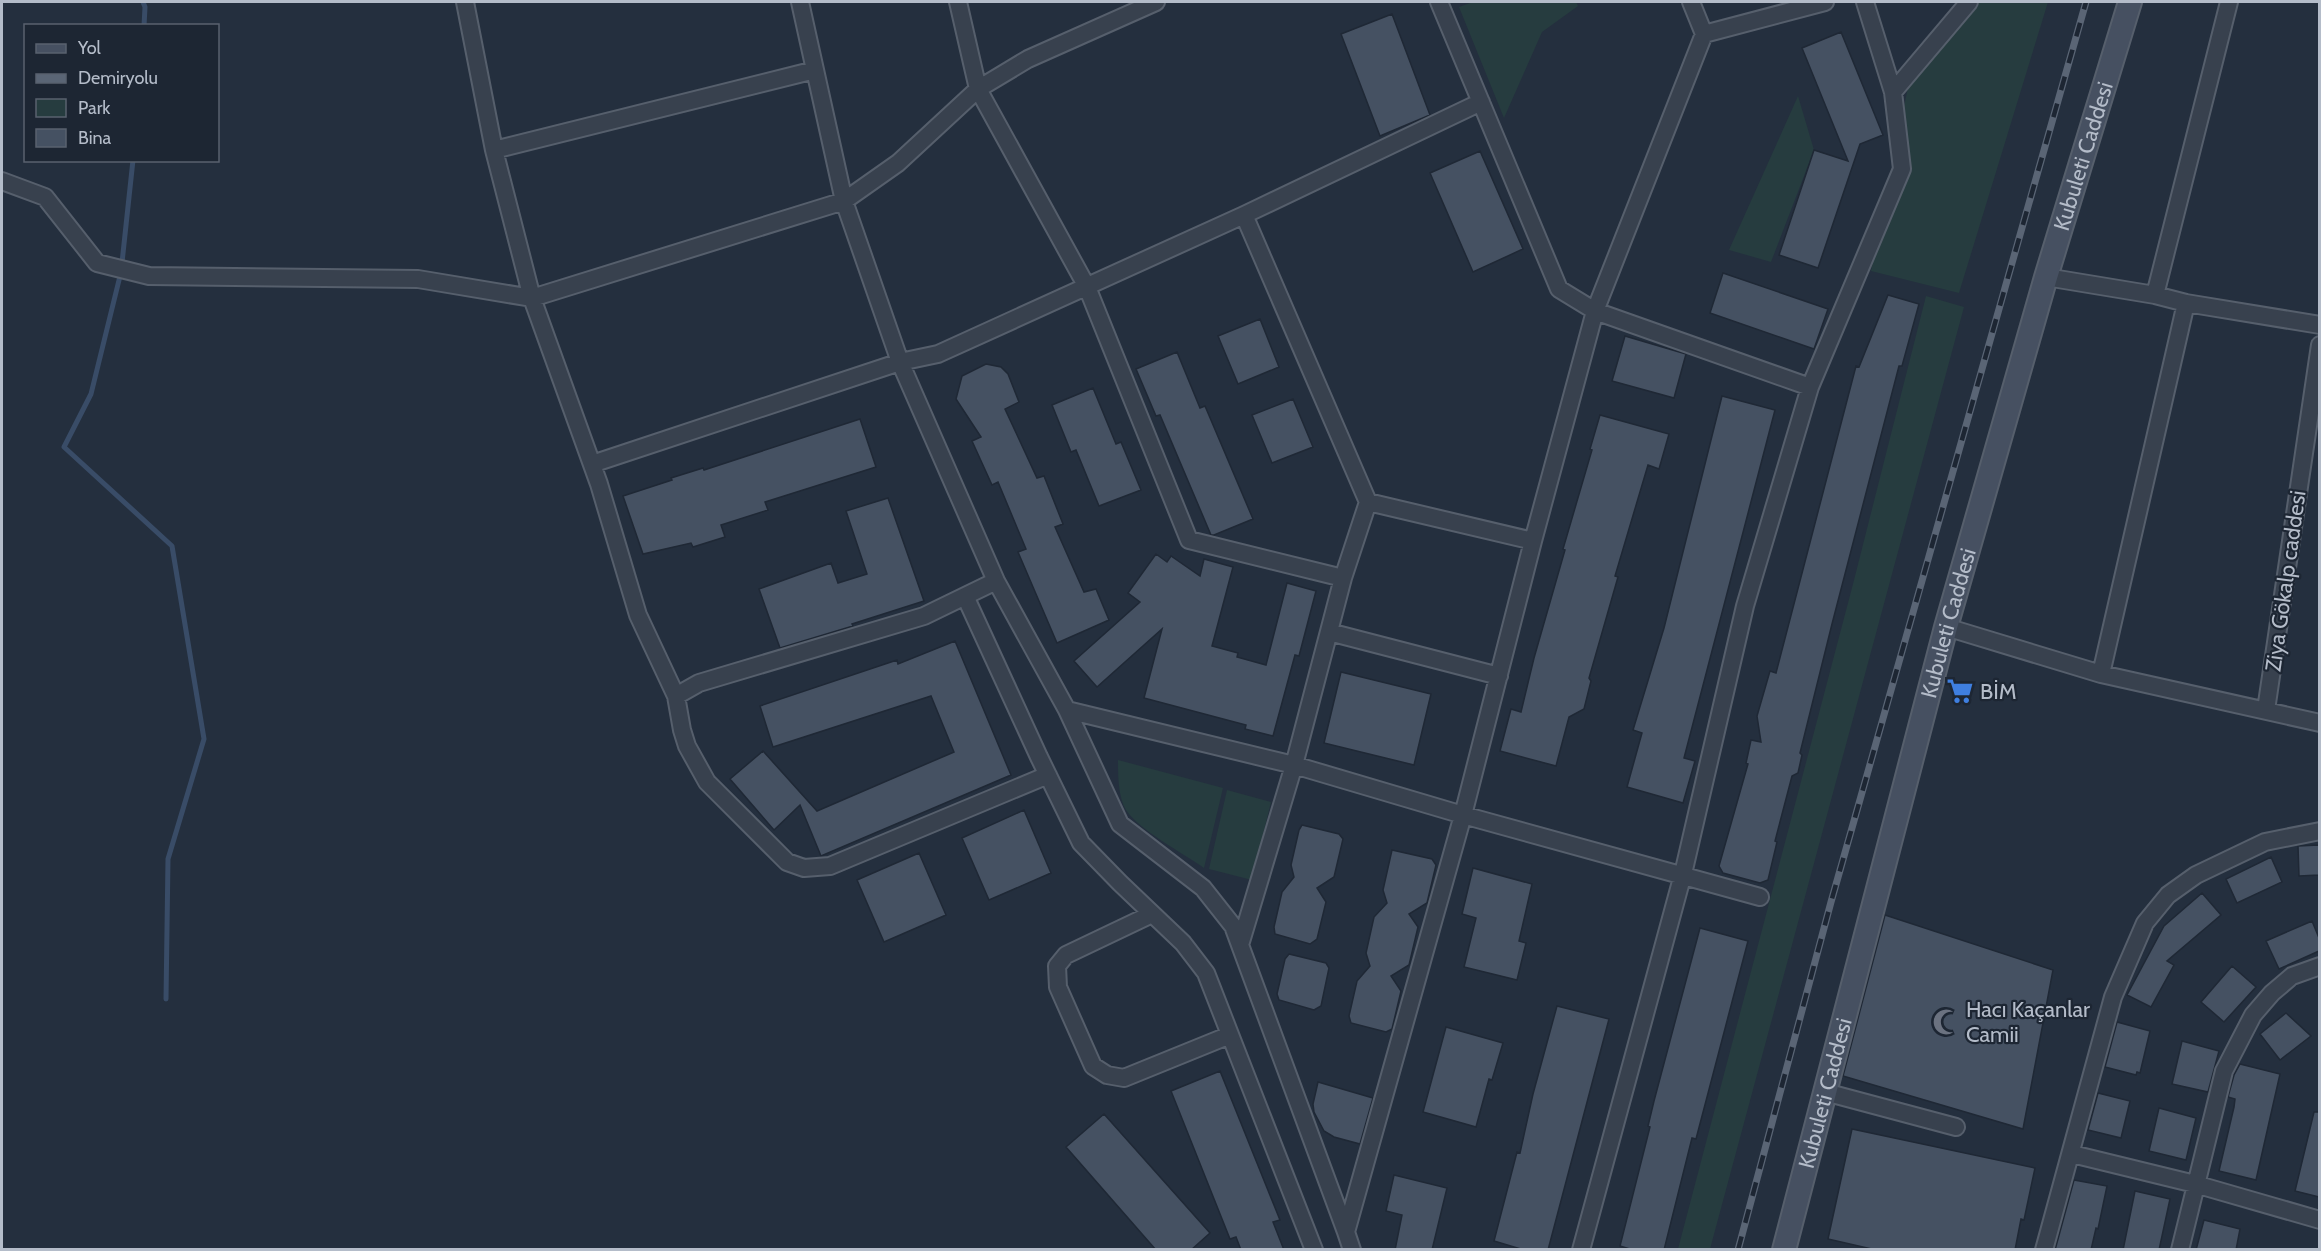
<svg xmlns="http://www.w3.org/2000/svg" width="2321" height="1251" font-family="Cabin,sans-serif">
	<rect width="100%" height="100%" fill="#242f3e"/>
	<path fill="#263c3f" d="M1473,2H1576L1578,6L1542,32L1504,118L1459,7Z
		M1974,2H2048L1959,293L1871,271L1909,82Z
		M1798,96L1814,150L1771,262L1729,250Z
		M1926,296L1964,307L1710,1249H1678L1853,584Z
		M1118,760L1223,788L1204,868C1183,853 1139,830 1126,810C1118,797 1118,775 1118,760Z
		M1227,790L1271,802L1252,880L1209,869Z"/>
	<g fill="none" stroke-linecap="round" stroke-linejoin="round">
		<path stroke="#394c67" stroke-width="5" d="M143,2L145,7L144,26
			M133,160L121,272L91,394L64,447L172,546L204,739L168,859L166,999"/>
	</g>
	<path fill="#455162" stroke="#1f2835" stroke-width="1.5" d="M1392,14L1430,115L1380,136L1341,34Z
		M1841,32L1883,135L1860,144L1818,268L1779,255L1814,150L1848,161L1802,48Z
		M1480,151L1523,249L1473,272L1430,173Z
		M1723,273L1828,309L1814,349L1710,313Z
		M1888,295L1919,304L1902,366H1899L1832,624L1800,753L1802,755L1798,773L1792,776L1775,841L1777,842L1768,880L1760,883L1723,873L1719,866L1748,764L1746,763L1751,740L1761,742L1757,716L1770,671L1776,673L1856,366L1859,367Z
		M1260,319L1279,367L1238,384L1218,336Z
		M1625,336L1686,354L1674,398L1612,381Z
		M1177,352L1200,408L1205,406L1253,519L1214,535H1211L1160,415L1156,416L1136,369Z
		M986,364L1001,367L1008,374L1019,402L1005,409L1037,478L1044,476L1063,524L1055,527L1084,592L1096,589L1109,620L1057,643L1018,552L1026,549L998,482L992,485L972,441L981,437L956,399L962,376Z
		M1093,388L1116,444L1121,442L1141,490L1099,506L1076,450L1071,452L1052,405Z
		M1722,396L1775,410L1684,758L1695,761L1683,803L1627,787L1642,733L1633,730L1664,628Z
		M1293,399L1313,447L1272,463L1252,415Z
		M1600,415L1669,434L1659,469L1648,465L1615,576L1618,577L1589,678L1591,681L1584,709L1569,717L1556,766L1500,751L1511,709L1521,712L1534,658L1565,550L1563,549L1592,450L1590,449Z
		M860,419L876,467L765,502L768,510L721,525L725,537L693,547L691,543L643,554L623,496L672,480L671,478L703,468L704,470Z
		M888,498L924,601L852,624L853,626L780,648L759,589L831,563L838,583L867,574L846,511Z
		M1156,554L1167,562L1171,556L1200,576L1204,559L1233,567L1212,646L1238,653L1237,657L1266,665L1287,583L1316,591L1299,656L1295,655L1273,736L1245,729L1246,725L1144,698L1162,629L1097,687L1074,661L1140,602L1128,593Z
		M955,641L1011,775L821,856L800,805L774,830L730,779L763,751L817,811L954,752L931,696L773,747L760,706L897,660L898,664Z
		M1341,672L1431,694L1414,765L1324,743Z
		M1024,810L1051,873L989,900L962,838Z
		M1302,825L1339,834L1343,839L1334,877L1317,888L1326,902L1317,939L1310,944L1275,934L1274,927L1282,892L1294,877L1291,865L1299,830Z
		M2319,845V875L2299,876L2298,846Z
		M1392,850L1432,859L1436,865L1427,903L1409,914L1418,927L1409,965L1391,976L1401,991L1392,1029L1386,1032L1351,1023L1349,1016L1357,981L1370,966L1366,953L1374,917L1387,903L1383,890Z
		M919,853L946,915L884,942L857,880Z
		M2271,857L2282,882L2237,903L2226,879Z
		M1473,868L1532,884L1519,941L1526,943L1517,980L1464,967L1476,918L1462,914Z
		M2202,893L2221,915L2167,961L2174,965L2151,1007L2127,995L2164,926Z
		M1885,915L2053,970L2023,1129L1843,1076Z
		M2312,921L2319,938V951L2279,969L2266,941Z
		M1700,928L1748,941L1696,1139L1692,1138L1664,1250H1633L1620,1246L1650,1127L1648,1126L1654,1101Z
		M1289,954L1326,963L1329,968L1321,1006L1314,1010L1279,1000L1277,994L1285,959Z
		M2232,966L2256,987L2224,1022L2201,1002Z
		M1557,1006L1609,1019L1548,1250H1524L1494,1241L1517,1152L1520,1153L1533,1094Z
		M2286,1013L2311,1036L2280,1060L2260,1034Z
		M2117,1022L2150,1031L2140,1073L2137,1072L2136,1075L2105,1067Z
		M1446,1027L1503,1043L1492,1080L1489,1079L1476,1127L1423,1112Z
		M2182,1041L2219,1051L2208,1092L2172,1084Z
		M2240,1064L2280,1074L2256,1180L2219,1171L2234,1107L2235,1099L2228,1097L2234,1075Z
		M1220,1071L1280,1220L1273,1222L1284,1250H1241L1236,1237L1230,1239L1171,1091Z
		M1318,1082L1373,1098L1360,1144L1334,1137L1324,1131L1314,1112L1313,1104Z
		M2098,1093L2130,1101L2121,1138L2088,1130Z
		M2159,1108L2196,1118L2186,1160L2149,1151Z
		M2314,1112H2319V1197L2295,1191Z
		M1104,1114L1210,1233L1191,1250H1156L1066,1147Z
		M1852,1129L2035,1168L2024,1220L2021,1219L2015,1250H1876L1828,1239Z
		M1394,1175L1447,1188L1432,1250H1395L1402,1215L1386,1211Z
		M2074,1180L2107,1186L2098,1229L2096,1228L2091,1250H2055Z
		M2135,1191L2170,1199L2159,1250H2123Z
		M2204,1220L2240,1229L2236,1250H2196Z"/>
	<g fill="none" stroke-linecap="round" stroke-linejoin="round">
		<g stroke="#565f6c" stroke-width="20">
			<path id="street" d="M465,2L494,150L532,298L599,484L638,615L676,696L682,730L687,746L707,782L787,862L804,868L830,866L1048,775
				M800,2L844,201L900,362L996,581L1067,710L1120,824L1203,888L1233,926L1346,1232
				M958,2L978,89L1087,287L1189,540L1343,578
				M1439,2L1559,289L1595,311L1810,387L1745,606L1683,874L1581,1250
				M1691,2L1704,34L1825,2
				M1893,92L1969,2
				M494,150L815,70
				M2,181L45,197L97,263L149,276L418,279L532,298L844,201L898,163L978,89L1028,59L1156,2
				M1244,215L1368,502L1533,541
				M2046,277L2155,295L2186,303L2320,325
				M2155,295L2229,2
				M1810,387L1902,169L1893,92L1865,2
				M592,464L900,362L938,354L1244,215L1481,102
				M965,596L1039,757L1081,843L1120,883L1183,943L1206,973L1314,1250
				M1946,627L2101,674L2320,723
				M1329,632L1499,676
				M2101,674L2186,303
				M676,696L699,683L924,616L996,581
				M1067,710L1294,765L1463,815L1760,897
				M2266,710L2320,345
				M1152,914L1066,955L1057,966L1058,987L1093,1066L1107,1075L1124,1078L1230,1035
				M1240,945L1294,765L1343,578L1368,502
				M1825,1092L1956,1127
				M2072,1154L2195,1184L2320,1220
				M1352,1250L1346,1232L1463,815L1533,541L1595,311L1704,34
				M2044,1250L2113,997L2145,923L2168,895L2196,875L2265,842L2320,831
				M2180,1250L2224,1071L2253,1015L2272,993L2292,976L2320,966"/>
		</g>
		<g stroke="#565f6c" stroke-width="26">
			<g id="secondary">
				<path id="s1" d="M1784,1250L1946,627L2046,277L2130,2"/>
			</g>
		</g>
		<use href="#street" stroke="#38414e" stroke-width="16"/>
		<use href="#secondary" stroke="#465061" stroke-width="22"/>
		<g stroke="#5a6575" stroke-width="7">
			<path id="rail" d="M1738,1250L1831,902L2086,2"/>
		</g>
		<use href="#rail" stroke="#1d2633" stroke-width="4.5" stroke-dasharray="14" stroke-linecap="butt"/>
	</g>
	<defs>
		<g id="supermarket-bare" transform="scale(2.07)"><path d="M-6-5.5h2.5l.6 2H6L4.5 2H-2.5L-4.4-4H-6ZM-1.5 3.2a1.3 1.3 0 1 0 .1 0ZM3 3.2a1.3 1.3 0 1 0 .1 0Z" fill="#3f7fe0" stroke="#1d2633" stroke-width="2.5" paint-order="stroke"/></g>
		<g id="mosque-bare" transform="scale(2.07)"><path d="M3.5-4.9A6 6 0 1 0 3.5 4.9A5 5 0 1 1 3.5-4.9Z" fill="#6b7280" stroke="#1d2633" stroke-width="2.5" paint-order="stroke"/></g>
	</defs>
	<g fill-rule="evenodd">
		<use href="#supermarket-bare" x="1960" y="691"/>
		<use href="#mosque-bare" x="1946" y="1022"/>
	</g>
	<g text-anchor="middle" stroke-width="4.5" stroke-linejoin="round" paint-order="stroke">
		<g font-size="22" fill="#b4bcc9" stroke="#1d2633">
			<text dy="8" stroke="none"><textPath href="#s1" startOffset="1134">Kubuleti Caddesi</textPath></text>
			<text transform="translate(2285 581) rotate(-82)" y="8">Ziya Gökalp caddesi</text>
			<text dy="8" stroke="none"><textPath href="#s1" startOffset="648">Kubuleti Caddesi</textPath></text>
			<text dy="8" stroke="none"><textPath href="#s1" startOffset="162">Kubuleti Caddesi</textPath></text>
		</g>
		<g font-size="22" fill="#b4bcc9" stroke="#1d2633" text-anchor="start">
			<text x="1980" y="699">BİM</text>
			<text x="1966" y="1017">Hacı Kaçanlar<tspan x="1966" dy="25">Camii</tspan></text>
		</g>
	</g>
	<rect width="2321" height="1251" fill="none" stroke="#b4bcc9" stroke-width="6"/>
	<rect x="24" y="24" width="195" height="138" fill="#1d2633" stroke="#59626f" stroke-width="1.5"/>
	<rect x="36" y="44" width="30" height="9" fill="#465061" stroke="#59626f" stroke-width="1.5"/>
	<text x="78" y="54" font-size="18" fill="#b4bcc9">Yol</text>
	<rect x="36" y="74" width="30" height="9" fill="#5a6575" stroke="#59626f" stroke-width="1.5"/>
	<text x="78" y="84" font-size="18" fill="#b4bcc9">Demiryolu</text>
	<rect x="36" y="99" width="30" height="18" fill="#263c3f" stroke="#59626f" stroke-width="1.5"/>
	<text x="78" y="114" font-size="18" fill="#b4bcc9">Park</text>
	<rect x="36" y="129" width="30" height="18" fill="#455162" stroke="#59626f" stroke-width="1.5"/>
	<text x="78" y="144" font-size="18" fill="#b4bcc9">Bina</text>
</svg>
